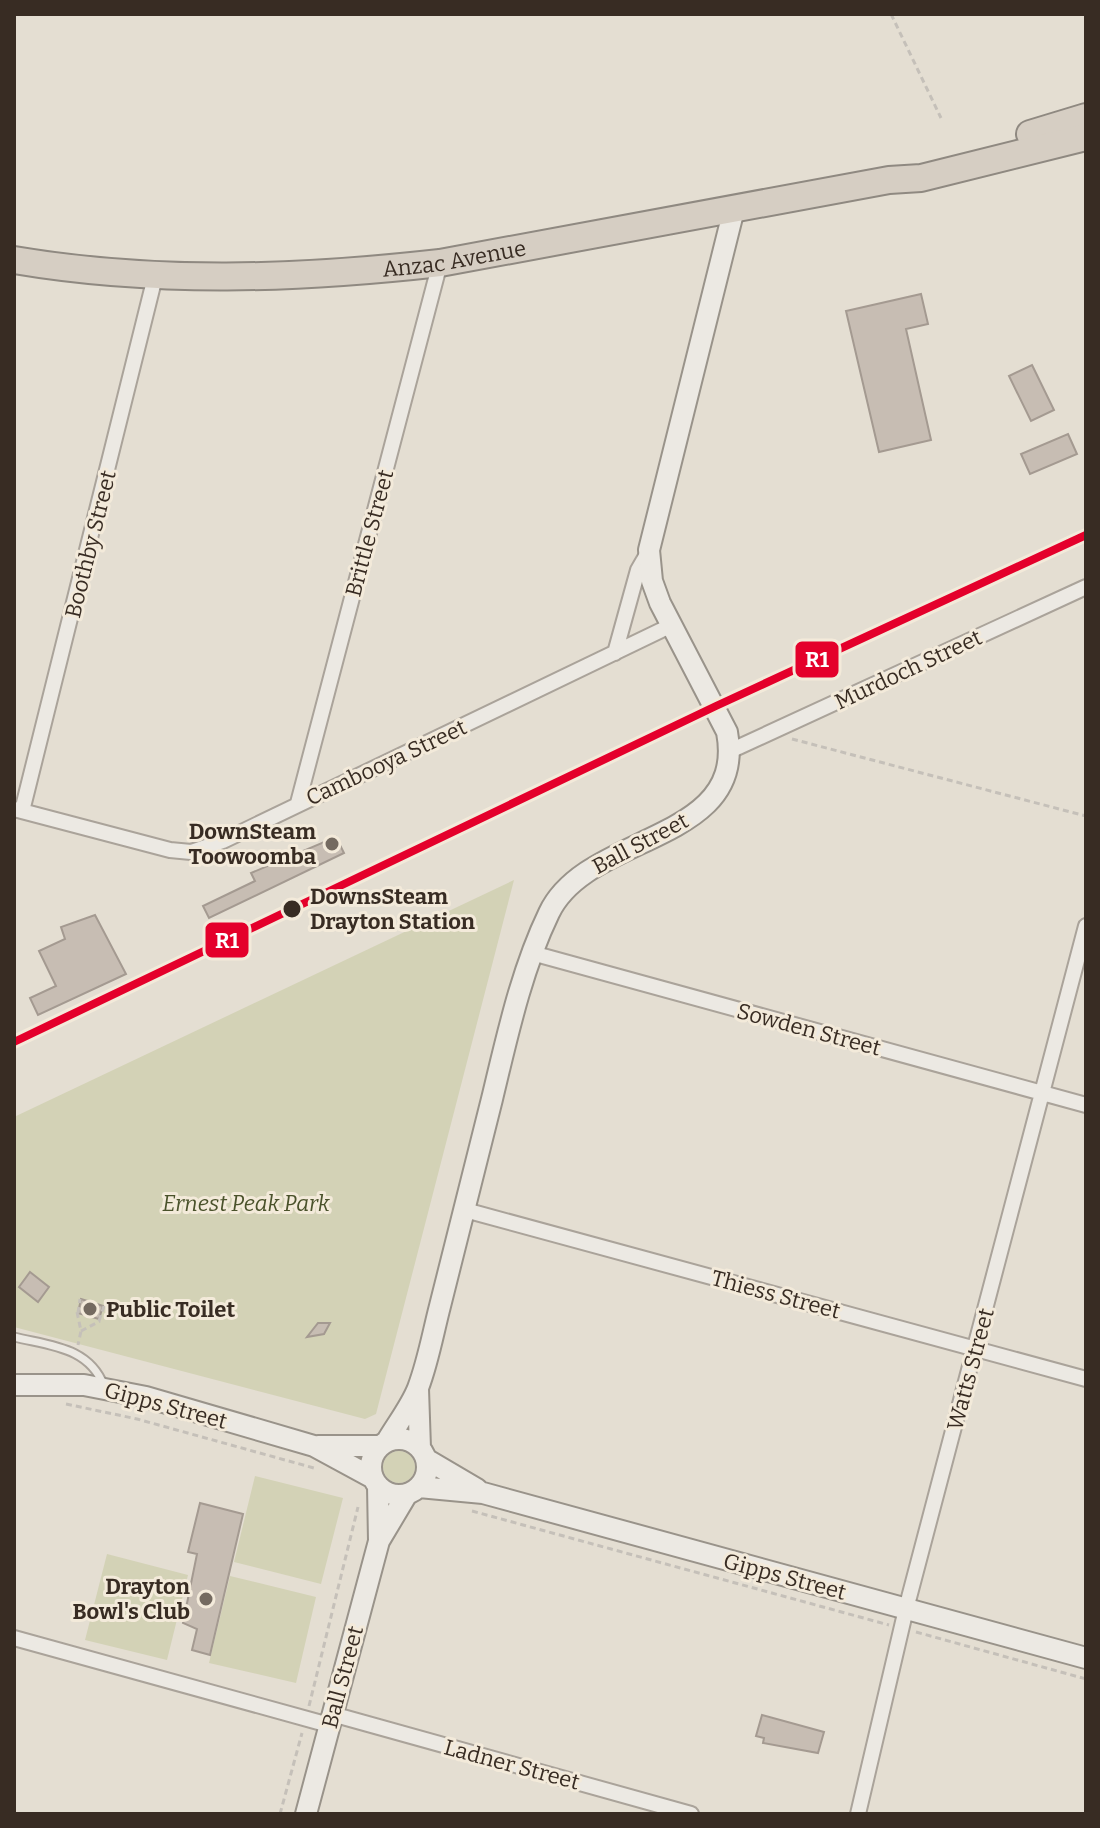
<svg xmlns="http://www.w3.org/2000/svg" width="1100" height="1828" font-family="Bitter,serif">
	<rect width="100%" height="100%" fill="#e4ded2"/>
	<path fill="#d3d2b6" d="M514,880L376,1414L365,1419L14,1327V1117Z
		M383 1467a16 16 0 1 1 32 0a16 16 0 1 1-32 0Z
		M255,1476L343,1498L321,1584L234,1562Z
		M107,1554L188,1575L167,1660L85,1640Z
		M230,1576L316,1597L296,1683L209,1663Z"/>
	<path fill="#c7bdb3" stroke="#a49a91" stroke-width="2" d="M921,294L928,324L906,329L931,440L879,452L846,311Z
		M1032,365L1054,410L1031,421L1009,376Z
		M1068,434L1077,454L1030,474L1021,454Z
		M336,837L344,853L209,918L203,906L255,881L251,873Z
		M95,915L126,974L38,1015L30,998L56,986L39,951L65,939L61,927Z
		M30,1272L49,1287L38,1302L19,1287Z
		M81,1299L103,1306L99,1319L78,1313Z
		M318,1323H330L324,1334L307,1337Z
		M200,1503L243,1514L210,1655L192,1650L197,1629L183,1623L197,1554L188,1552Z
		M762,1715L824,1732L818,1753L763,1743L764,1738L756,1736Z"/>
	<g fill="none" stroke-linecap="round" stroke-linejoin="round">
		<g stroke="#aaa39a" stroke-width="11">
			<path id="lane" d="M14,1337C51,1346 89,1347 104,1386"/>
		</g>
		<g stroke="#aaa39a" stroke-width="18">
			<path id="street" d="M615,653L638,570L649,551
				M730,751L1086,587
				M298,803L440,263
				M14,809L170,850L191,852L223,841L672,625
				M22,811L155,277
				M532,953L1086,1105
				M465,1210L1086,1379
				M14,1638L329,1725
				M332,1714L691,1814
				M858,1814L906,1609L1086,926"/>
		</g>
		<g stroke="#99938a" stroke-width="24">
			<path id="secondary" d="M14,1385H84L146,1397L314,1446L373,1478
				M418,1389L420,1448
				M371 1467a28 28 0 1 1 56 0a28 28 0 1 1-56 0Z
				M387,1441C397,1424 411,1406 418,1388C428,1362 433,1333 440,1306C458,1237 475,1168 492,1099C507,1037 521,971 549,913C587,832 748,844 727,732L660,603L652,581L649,550L734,209
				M318,1446H380
				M426,1459L477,1489
				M419,1487L483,1493L1086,1658
				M379,1541L407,1494
				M306,1814L379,1541L378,1486"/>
		</g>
		<g stroke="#8f8981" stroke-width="30">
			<g id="highway">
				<path d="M1030,134L1086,117"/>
				<path id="s1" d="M14,260C156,284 297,279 440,263L889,180L921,178L1086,137"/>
			</g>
		</g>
		<path stroke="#c5c0b9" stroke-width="3" stroke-dasharray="6 4" stroke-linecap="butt" d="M891,14L941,118
			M792,739L1086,816
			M77,1312L81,1331L78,1345
			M78,1313L80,1299
			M99,1321L104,1306
			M81,1331L100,1321
			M66,1404L137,1419L314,1468
			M472,1511L889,1625
			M916,1632L1086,1679
			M309,1706L358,1507
			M280,1814L302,1733"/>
		<use href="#lane" stroke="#ece9e3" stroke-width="7"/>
		<use href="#street" stroke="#ece9e3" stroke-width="14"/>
		<use href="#secondary" stroke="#ece9e3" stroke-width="20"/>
		<use href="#highway" stroke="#d6cec3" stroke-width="26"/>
		<g stroke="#f3eada" stroke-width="14">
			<path id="rail-1" d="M14,1042L716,706L1086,535"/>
		</g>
		<use href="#rail-1" stroke="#e4002b" stroke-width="8"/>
	</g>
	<g fill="#746a60" stroke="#f3eada" stroke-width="3">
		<circle cx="332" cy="844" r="8"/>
		<circle cx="90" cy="1309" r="8"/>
		<circle cx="206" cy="1599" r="8"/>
	</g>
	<circle fill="#382c23" stroke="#f3eada" stroke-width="3" cx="292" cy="909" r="10"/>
	<g text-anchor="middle" stroke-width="6" stroke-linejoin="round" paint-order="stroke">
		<g font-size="22" fill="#382c23" stroke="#f3eada">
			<text dy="8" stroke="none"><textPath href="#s1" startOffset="442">Anzac Avenue</textPath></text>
			<text transform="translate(369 533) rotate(-75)" y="8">Brittle Street</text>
			<text transform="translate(90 544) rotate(-76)" y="8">Boothby Street</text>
			<text transform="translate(908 669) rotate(-25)" y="8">Murdoch Street</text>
			<text transform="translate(386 762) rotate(-25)" y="8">Cambooya Street</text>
			<text transform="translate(640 843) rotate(-28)" y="8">Ball Street</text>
			<text transform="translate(809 1029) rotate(15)" y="8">Sowden Street</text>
			<text transform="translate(776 1294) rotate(15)" y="8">Thiess Street</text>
			<text transform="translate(970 1369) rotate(-75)" y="8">Watts Street</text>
			<text transform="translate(166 1405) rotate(15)" y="8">Gipps Street</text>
			<text transform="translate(785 1576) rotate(15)" y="8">Gipps Street</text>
			<text transform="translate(342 1677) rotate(-75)" y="8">Ball Street</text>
			<text transform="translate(512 1764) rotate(15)" y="8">Ladner Street</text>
		</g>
		<g font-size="22" font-weight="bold" fill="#382c23" stroke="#f3eada" text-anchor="end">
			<text x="316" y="839">DownSteam<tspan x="316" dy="25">Toowoomba</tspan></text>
			<text x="106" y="1317" text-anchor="start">Public Toilet</text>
			<text x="190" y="1594">Drayton<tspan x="190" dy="25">Bowl's Club</tspan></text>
		</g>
		<g font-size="22" font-weight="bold" fill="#382c23" stroke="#f3eada" text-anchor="start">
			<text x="310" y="904">DownsSteam<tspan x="310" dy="25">Drayton Station</tspan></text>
		</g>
		<g font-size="22" font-style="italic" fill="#4a522b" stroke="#f3eada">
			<text x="246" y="1211">Ernest Peak Park</text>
		</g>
	</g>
	<g stroke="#f3eada" stroke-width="3">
		<rect x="794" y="640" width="46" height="39" rx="8" fill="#e4002b"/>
		<rect x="204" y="921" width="46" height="38" rx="8" fill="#e4002b"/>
	</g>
	<g font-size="22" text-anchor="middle" font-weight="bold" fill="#fff">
		<text x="817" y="667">R1</text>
		<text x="227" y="948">R1</text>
	</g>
	<rect width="1100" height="1828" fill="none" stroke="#382c23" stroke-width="32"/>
</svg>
